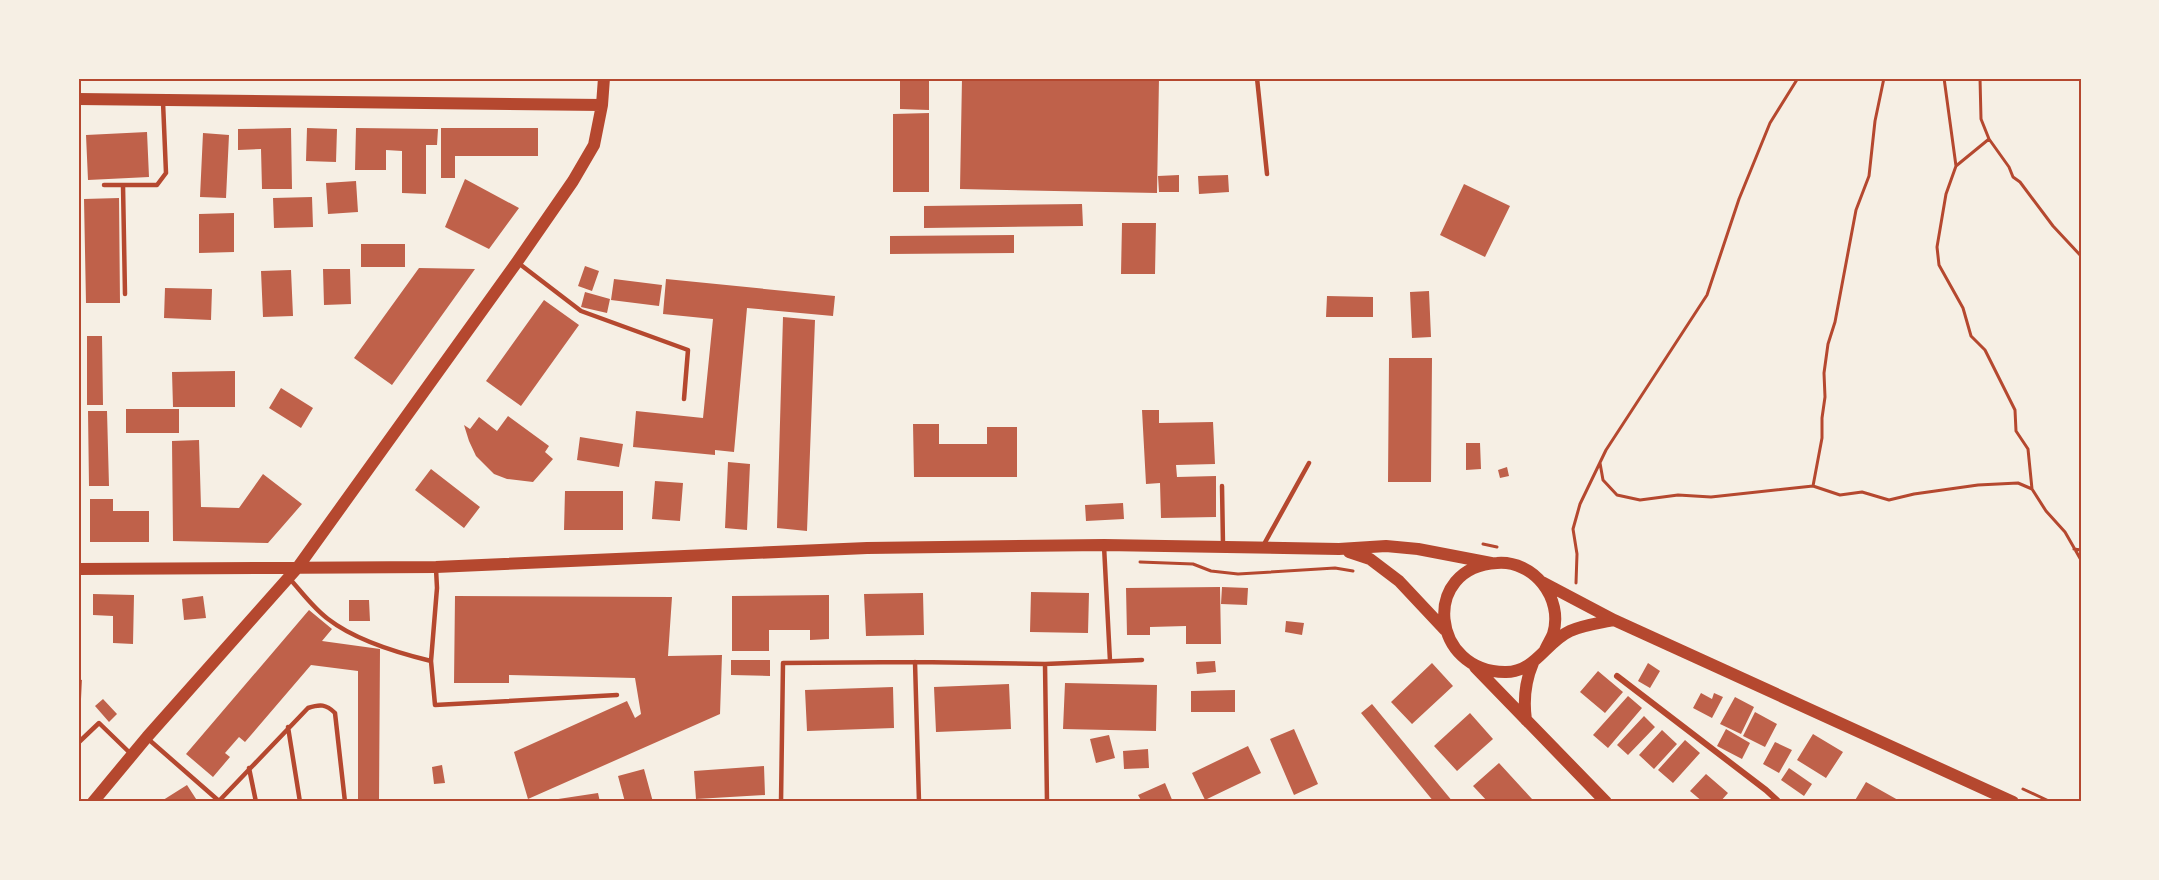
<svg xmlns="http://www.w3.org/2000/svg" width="2159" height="880" font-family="'Fira Sans',sans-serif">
	<rect width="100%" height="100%" fill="#f6efe4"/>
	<path fill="#bf614a" d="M900,78H929V110L900,109Z
		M962,78H1159L1157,193L960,189Z
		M929,113V192H893V114Z
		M291,128L292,189H262L261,149L238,150V129Z
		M307,128L337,129L336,162L306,161Z
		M356,128L438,129L437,145H426V194L402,193V151L386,150V170H355Z
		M441,128H538V156H455V178H441Z
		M147,132L149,177L88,180L86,135Z
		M203,133L229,135L226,198L200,197Z
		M1179,175V192H1159L1158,176Z
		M1228,175L1229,192L1199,194L1198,176Z
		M465,179L519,208L489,249L445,227Z
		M356,181L358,212L328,214L326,183Z
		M1464,184L1510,206L1485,257L1440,235Z
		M312,197L313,227L274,228L273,198Z
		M119,198L120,303H86L84,199Z
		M1082,204L1083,226L924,228V206Z
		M234,213V252L199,253V214Z
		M1122,223H1156L1155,274H1121Z
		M1014,235V253L890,254V236Z
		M361,244H405V267H361Z
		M585,266L599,271L592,291L578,286Z
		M419,268L475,269L392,385L354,358Z
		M323,269H350L351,304L324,305Z
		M291,270L293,316L263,317L261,271Z
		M614,279L662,285L659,306L611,300Z
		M666,279L835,296L833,316L747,308L734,452L715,450V455L633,447L636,411L703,418L713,319L663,314Z
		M165,288L212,289L211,320L164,318Z
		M1429,291L1431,337L1412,338L1410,292Z
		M585,292L610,299L607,313L581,307Z
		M1327,296L1373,297V317H1326Z
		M544,300L579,325L521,406L486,381Z
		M783,317L815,320L807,531L777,528Z
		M87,336H102L103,405H87Z
		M1389,358H1432L1431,482H1388Z
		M235,371V407H173L172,372Z
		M281,388L313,408L301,428L269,408Z
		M126,409H179V433H126Z
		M1142,410H1159V423L1213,422L1215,464L1176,465L1177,477L1216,476V517L1161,518L1160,483L1146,484Z
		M88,411H107L109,486H89Z
		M508,416L549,446L545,452L553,459L533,482L507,479L494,474L476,456L469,441L464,425L470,429L479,417L497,431Z
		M913,424H939V444H987V427H1017V477H914Z
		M580,437L623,444L619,467L577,460Z
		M199,440L201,507L239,508L263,474L302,504L268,543L173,541L172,441Z
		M1466,443H1480L1481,469L1466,470Z
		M728,462L750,464L747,530L725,528Z
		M1507,467L1509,476L1500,478L1498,470Z
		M431,469L480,507L464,528L415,490Z
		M655,481L683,483L680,521L652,519Z
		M565,491H623V530H564Z
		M90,499H113V511H149V542H90Z
		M1123,503L1124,519L1086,521L1085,505Z
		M1220,587L1221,644H1186V626L1150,627V635H1127L1126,588Z
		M1222,587L1248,588L1247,605L1221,604Z
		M1031,592L1089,593L1088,633L1030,632Z
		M923,593L924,635L866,636L864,594Z
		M93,594L134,595L133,644L113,643V616L93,615Z
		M829,595V639L810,640V630H769V651H732V596Z
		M203,596L206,618L184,620L182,599Z
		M455,596L672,597L668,656L722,655L720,714L528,799L514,752L627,701L635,718L641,714L635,678L509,675V683H454Z
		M349,600H369L370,621H349Z
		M309,610L332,629L322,641L380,649L379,802H358V671L311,665L245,742L239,737L225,753L230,757L213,777L186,754Z
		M1286,621L1304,623L1302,635L1285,632Z
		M731,660H770V676L731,675Z
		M1215,661L1216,672L1197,674L1196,662Z
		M1432,663L1453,686L1412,724L1391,702Z
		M1648,663L1660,671L1650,688L1638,681Z
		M1598,671L1623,692L1605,713L1580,692Z
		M78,679L82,680L81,699L78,698Z
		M1065,683L1157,685L1156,731L1063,729Z
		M1009,684L1011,729L936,732L934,687Z
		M893,687L894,728L807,731L805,690Z
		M1235,690V712H1191V691Z
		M1701,693L1712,699L1714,693L1723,697L1712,718L1693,708Z
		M1628,696L1642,708L1608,748L1593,735Z
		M1735,697L1754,707L1741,734L1720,724Z
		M103,699L117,714L109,722L95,706Z
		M1372,704L1453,802H1434L1361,713Z
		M1755,712L1777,724L1765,747L1743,736Z
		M1470,713L1493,739L1457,771L1434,746Z
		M1644,716L1655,727L1628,755L1617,745Z
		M1294,729L1318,784L1294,795L1270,739Z
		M1726,729L1750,743L1742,759L1717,746Z
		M1662,730L1677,744L1654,769L1639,755Z
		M1813,734L1843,752L1826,778L1797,760Z
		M1109,735L1115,758L1096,763L1090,739Z
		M1685,740L1700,753L1673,783L1658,770Z
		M1775,742L1792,750L1779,773L1763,764Z
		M1248,746L1261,773L1205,800L1192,773Z
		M1148,749L1149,768L1124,769L1123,751Z
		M1499,763L1532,799L1528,802H1488L1473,786Z
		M442,765L445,783L434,784L432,767Z
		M764,766L765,795L696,799L694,771Z
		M1789,768L1812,784L1804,796L1781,780Z
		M644,769L653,802H625L618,776Z
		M1706,774L1728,793L1720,802H1703L1690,791Z
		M1866,782L1898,800L1897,802H1854Z
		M1165,783L1173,802H1142L1138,795Z
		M187,785L198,802H160Z
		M598,793L600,802H545V801Z"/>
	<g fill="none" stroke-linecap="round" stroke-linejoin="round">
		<path stroke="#b5482f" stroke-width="3" d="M1980,78L1981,119L1989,139
			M1956,166L1989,139L2009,167L2013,177L2020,182L2053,226L2081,256
			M1600,463L1603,480L1617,495L1640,500L1678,495L1711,497L1813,486L1822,438V418L1825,397L1824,373L1828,344L1835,322L1856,210L1869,176L1875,121L1884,78
			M1813,486L1840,495L1862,492L1889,500L1914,494L1978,485L2018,483L2032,489L2028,449L2016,431L2015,410L1985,350L1971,336L1963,308L1939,265L1937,247L1946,194L1956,166L1944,78
			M2032,489L2046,511L2065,532L2081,560
			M1483,544L1497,547
			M2074,549L2081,550
			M1140,562L1193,564L1211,571L1238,574L1335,568L1353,571
			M1576,583L1577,554L1573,529L1580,504L1606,450L1707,295L1739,199L1770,123L1798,78
			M2023,789L2051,802"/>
		<path stroke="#b5482f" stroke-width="4.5" d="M1257,78L1267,174
			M104,185H157L166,173L163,102
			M123,185L125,294
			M517,262L581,311L688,350L684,399
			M1222,486L1223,545
			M1104,546L1110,661
			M1263,546L1309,463
			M289,578C301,591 313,608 328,619C355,640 398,653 431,661L437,588L436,569
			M431,661L435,705L617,695
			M915,662L919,802
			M1045,664L1047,802
			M288,727L300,802
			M147,738L219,801L308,708C320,704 326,704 335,713L345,802
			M78,743L99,723L130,753
			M249,768L256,802
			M781,802L783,663L915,662L1045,664L1142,660"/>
		<path stroke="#b5482f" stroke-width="6" d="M1617,676L1766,790L1779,802"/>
		<path stroke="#b5482f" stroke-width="12" d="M78,99L602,105
			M1349,552L1370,559L1399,581L1445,630
			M78,569L436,567L867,548L1104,545L1339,549L1386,546L1418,549L1491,563
			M1542,582L1614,620L2013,802
			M1545,650C1547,645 1551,639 1553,634C1564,598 1533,560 1497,563C1420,567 1431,673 1506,672C1535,672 1546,642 1570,631C1583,625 1600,623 1614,620
			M1475,667L1606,802
			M1526,720C1523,699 1525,682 1533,663
			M93,802L147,737L298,567L517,262L573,181L594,145L602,105L604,78"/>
	</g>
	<rect width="2159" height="880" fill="none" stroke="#f6efe4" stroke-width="159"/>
	<rect x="80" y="80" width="2000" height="720" fill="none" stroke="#b5482f" stroke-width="2"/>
</svg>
